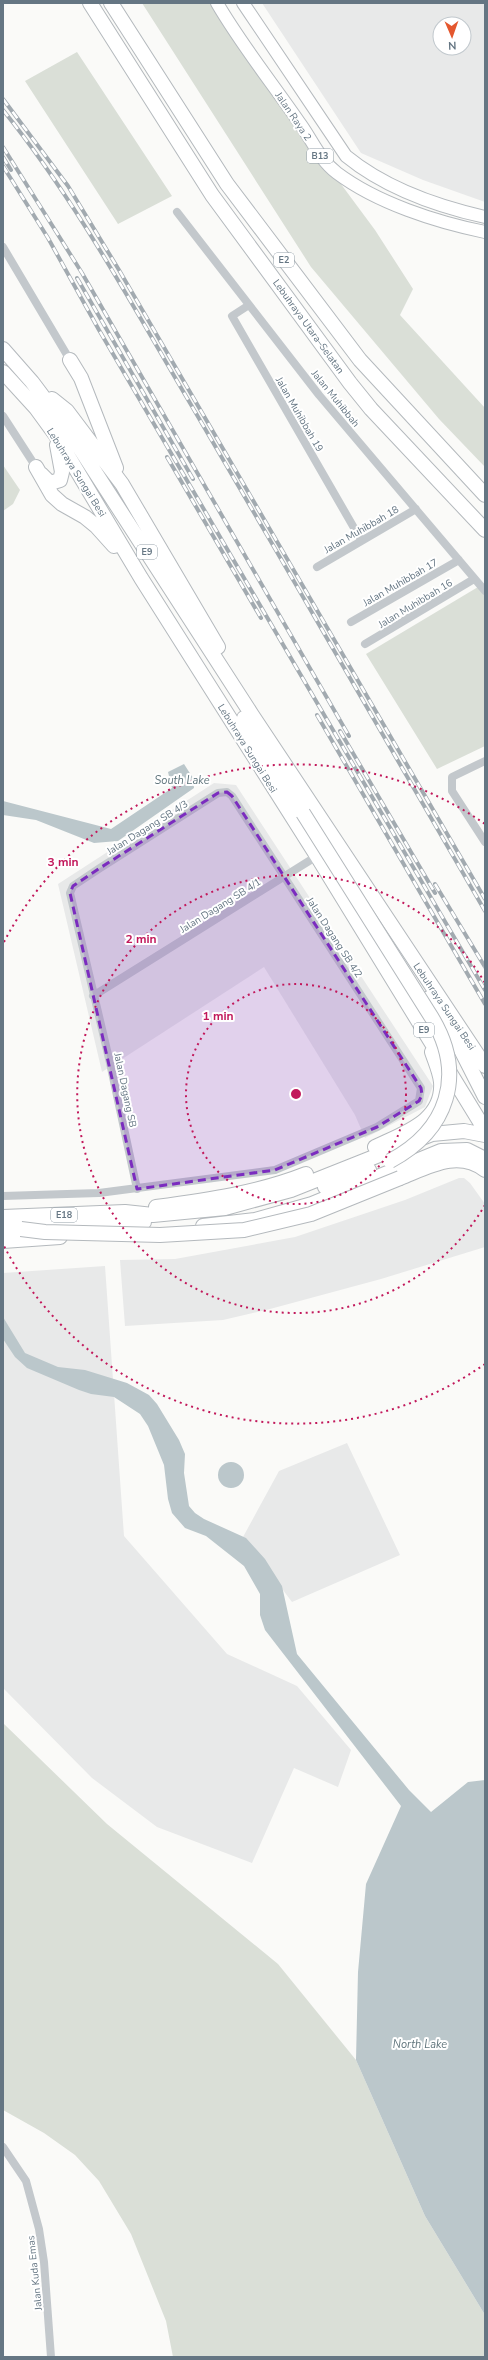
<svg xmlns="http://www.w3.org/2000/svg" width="488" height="2360" font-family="'Nunito Sans',sans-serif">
	<rect width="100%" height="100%" fill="#fafaf8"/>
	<path fill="#e8e9e9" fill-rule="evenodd" d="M262,3H485V202L423,180L361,153ZM440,24H464V48H440Z
		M214,783L236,785L433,1086L425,1107L365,1138L355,1115L264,967L102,1072L58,884Z
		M459,1178H464L470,1183L485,1204V1247L381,1279L270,1309L223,1320L125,1326L120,1260L175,1259L295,1237L405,1200Z
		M105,1266L124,1536L227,1654L297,1686L351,1750L338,1787L294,1768L252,1863L157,1827L92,1778L3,1688V1273Z
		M347,1443L400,1555L292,1602L243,1537L279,1471Z"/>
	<path fill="#dadfd7" d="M142,3H213L243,52L375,230L413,289L400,315L485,408V467L439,419L311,267Z
		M77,52L172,196L118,224L25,81Z
		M3,465L20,490L13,504L3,511Z
		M478,587L485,596V746L437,769L366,654Z
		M3,1723L107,1824L278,1964L356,2060L425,2216L485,2315V2357H173L166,2321L131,2234L99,2181L75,2155L44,2133L3,2110Z"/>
	<path fill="#bbc7cb" d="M184,764L193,778L194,788L118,841L94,843L36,820L3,815V801L111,829L172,788L168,772Z
		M3,1317L25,1353L58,1367L85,1370L127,1383L149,1395L157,1404L179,1440L185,1454L184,1473L189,1506L195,1513L204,1519L246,1538L265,1559L282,1586L297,1654L409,1790L431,1812L468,1782L485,1780V2315L425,2216L356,2060L358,1972L366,1884L401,1806L265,1630L260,1615V1594L244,1566L206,1536L185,1528L172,1513L168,1499L164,1465L148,1426L140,1414L114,1397L91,1394L79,1390L27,1368L15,1357L3,1339Z
		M218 1475a13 13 0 1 1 26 0a13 13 0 1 1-26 0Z"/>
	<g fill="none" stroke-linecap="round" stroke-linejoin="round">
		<g stroke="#b5babe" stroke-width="14">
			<path id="primary" d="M217,3C242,46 273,84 301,125C313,142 320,160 337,173C377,203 436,222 485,232
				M243,3L346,156C385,188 436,206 485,217"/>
		</g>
		<g stroke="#b4b9bd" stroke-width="16">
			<path id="highway" d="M90,3L212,195L350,383L371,409L485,530
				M111,3L227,184L360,360L485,495
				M3,349L32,382L68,430L252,715L485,1066
				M70,360L81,378L116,468
				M3,372L36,408L55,434L141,578L317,856L485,1130
				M52,399L67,411L122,484L218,647
				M36,467L52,495L62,504L85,517L96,526L114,546
				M41,474L50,483L60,480L62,472L57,445
				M244,718L303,813
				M429,998L455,1038L485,1097
				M375,1147C404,1133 444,1121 441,1082C440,1072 435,1061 432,1052
				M400,1178C428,1167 458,1149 485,1170
				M325,1187L369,1170
				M156,1207C207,1200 258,1193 306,1174
				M3,1217L125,1212L153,1215L225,1208L291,1190L432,1134L464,1131L485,1135
				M203,1226L255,1220L312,1204L441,1151L467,1150L485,1159
				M3,1230L46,1226L144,1222
				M3,1241L60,1237"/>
		</g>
		<path stroke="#c3c8cc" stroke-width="8" d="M177,212L319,395L485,591
			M3,247L70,360
			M249,305L232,316L361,540
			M3,416L36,467
			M317,567L416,509
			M351,622L459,560
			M365,644L474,579
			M485,761L452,777V791L485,842
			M93,996L317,856
			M3,1196L99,1193L275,1170L377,1127L419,1101L421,1088L232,796L227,792L218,793L100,868L73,886L70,893L110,1063L137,1189
			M3,2147L26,2181L39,2229L44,2262L51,2357"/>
		<use href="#primary" stroke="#fff" stroke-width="12"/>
		<use href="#highway" stroke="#fff" stroke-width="14"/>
		<g stroke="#a2aab0" stroke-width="4">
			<path id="rail" d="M3,99L68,186L119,270L485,899
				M3,110C76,201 131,303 190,403C289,572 387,742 485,911
				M3,147L82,273L349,736
				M3,157L11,170
				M3,166L48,238L99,330L485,990
				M77,278L193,479
				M167,457L261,618
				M317,715L485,1004
				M340,731L435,893
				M435,884L485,967"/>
		</g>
		<use href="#rail" stroke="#fff" stroke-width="2.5" stroke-dasharray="8" stroke-linecap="butt"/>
		<g stroke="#b4b9bd" stroke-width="16" stroke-linecap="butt">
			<path id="highway-bridge" d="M303,813L432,1018C466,1075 448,1130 390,1161
				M21,1229L45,1232L160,1235L244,1230L311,1214L400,1178"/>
		</g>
		<use href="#highway-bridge" stroke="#fff" stroke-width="14"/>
	</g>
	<path fill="#7b2cbf" fill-opacity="0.2" stroke="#7b2cbf" stroke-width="3" stroke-dasharray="8 5" stroke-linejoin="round" d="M227,792L232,796L421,1088L422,1095L419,1101L377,1127L275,1170L137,1189L70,893L73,886L100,868L218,793Z"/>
	<g fill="none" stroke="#c2185b" stroke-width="2" stroke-dasharray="2 4">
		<circle cx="296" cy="1094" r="110"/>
		<path d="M485 1205A219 219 0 1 1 485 983"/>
		<path d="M485 1364A329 329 0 0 1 4 1246M4 942A329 329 0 0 1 485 824"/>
	</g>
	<g text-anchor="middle" stroke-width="4" stroke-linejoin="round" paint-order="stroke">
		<g fill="#fff" stroke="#939fa8" stroke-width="1">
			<rect x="307" y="149" width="26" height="14" rx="3"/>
			<rect x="274" y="253" width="20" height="14" rx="3"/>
			<rect x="137" y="545" width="20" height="14" rx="3"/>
			<rect x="414" y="1023" width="20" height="14" rx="3"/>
			<rect x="51" y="1208" width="26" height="14" rx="3"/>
		</g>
		<g font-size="9" font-weight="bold" fill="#657683">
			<text x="320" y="159">B13</text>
			<text x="284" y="263">E2</text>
			<text x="147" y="555">E9</text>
			<text x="424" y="1033">E9</text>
			<text x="64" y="1218">E18</text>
		</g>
		<g font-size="10" fill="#657683" stroke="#fff">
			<text transform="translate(294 116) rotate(56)" y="4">Jalan Raya 2</text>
			<text transform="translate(309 326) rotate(54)" y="4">Lebuhraya Utara–Selatan</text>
			<text transform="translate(336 398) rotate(51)" y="4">Jalan Muhibbah</text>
			<text transform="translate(300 414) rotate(60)" y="4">Jalan Muhibbah 19</text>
			<text transform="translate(77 472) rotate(58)" y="4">Lebuhraya Sungai Besi</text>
			<text transform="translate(361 529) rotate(-30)" y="4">Jalan Muhibbah 18</text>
			<text transform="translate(400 582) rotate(-30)" y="4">Jalan Muhibbah 17</text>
			<text transform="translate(415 603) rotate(-31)" y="4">Jalan Muhibbah 16</text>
			<text transform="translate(248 748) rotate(58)" y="4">Lebuhraya Sungai Besi</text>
			<text transform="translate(147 827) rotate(-32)" y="4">Jalan Dagang SB 4/3</text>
			<text transform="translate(220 905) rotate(-32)" y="4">Jalan Dagang SB 4/1</text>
			<text transform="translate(335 937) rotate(57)" y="4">Jalan Dagang SB 4/2</text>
			<text transform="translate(445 1006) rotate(56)" y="4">Lebuhraya Sungai Besi</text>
			<text transform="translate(126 1090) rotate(78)" y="4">Jalan Dagang SB</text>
			<text transform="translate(34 2273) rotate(-96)" y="4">Jalan Kuda Emas</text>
		</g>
		<g font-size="11" font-style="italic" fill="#60757c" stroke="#fff">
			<text x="182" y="784">South Lake</text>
			<text x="420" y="2048">North Lake</text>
		</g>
	</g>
	<circle cx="296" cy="1094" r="6" fill="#c2185b" stroke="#fff" stroke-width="2"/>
	<g font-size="12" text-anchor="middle" font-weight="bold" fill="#c2185b" stroke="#fff" stroke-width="4" stroke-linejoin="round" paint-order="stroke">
		<text x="63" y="866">3 min</text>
		<text x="141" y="943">2 min</text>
		<text x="218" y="1020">1 min</text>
	</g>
	<rect width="488" height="2360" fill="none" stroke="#657683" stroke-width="8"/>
	<g transform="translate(452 36) rotate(178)"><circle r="19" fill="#ffffff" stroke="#c1c8cd"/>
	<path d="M0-3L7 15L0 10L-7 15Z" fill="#e4572e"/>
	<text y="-6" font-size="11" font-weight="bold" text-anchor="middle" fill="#657683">N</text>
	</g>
</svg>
